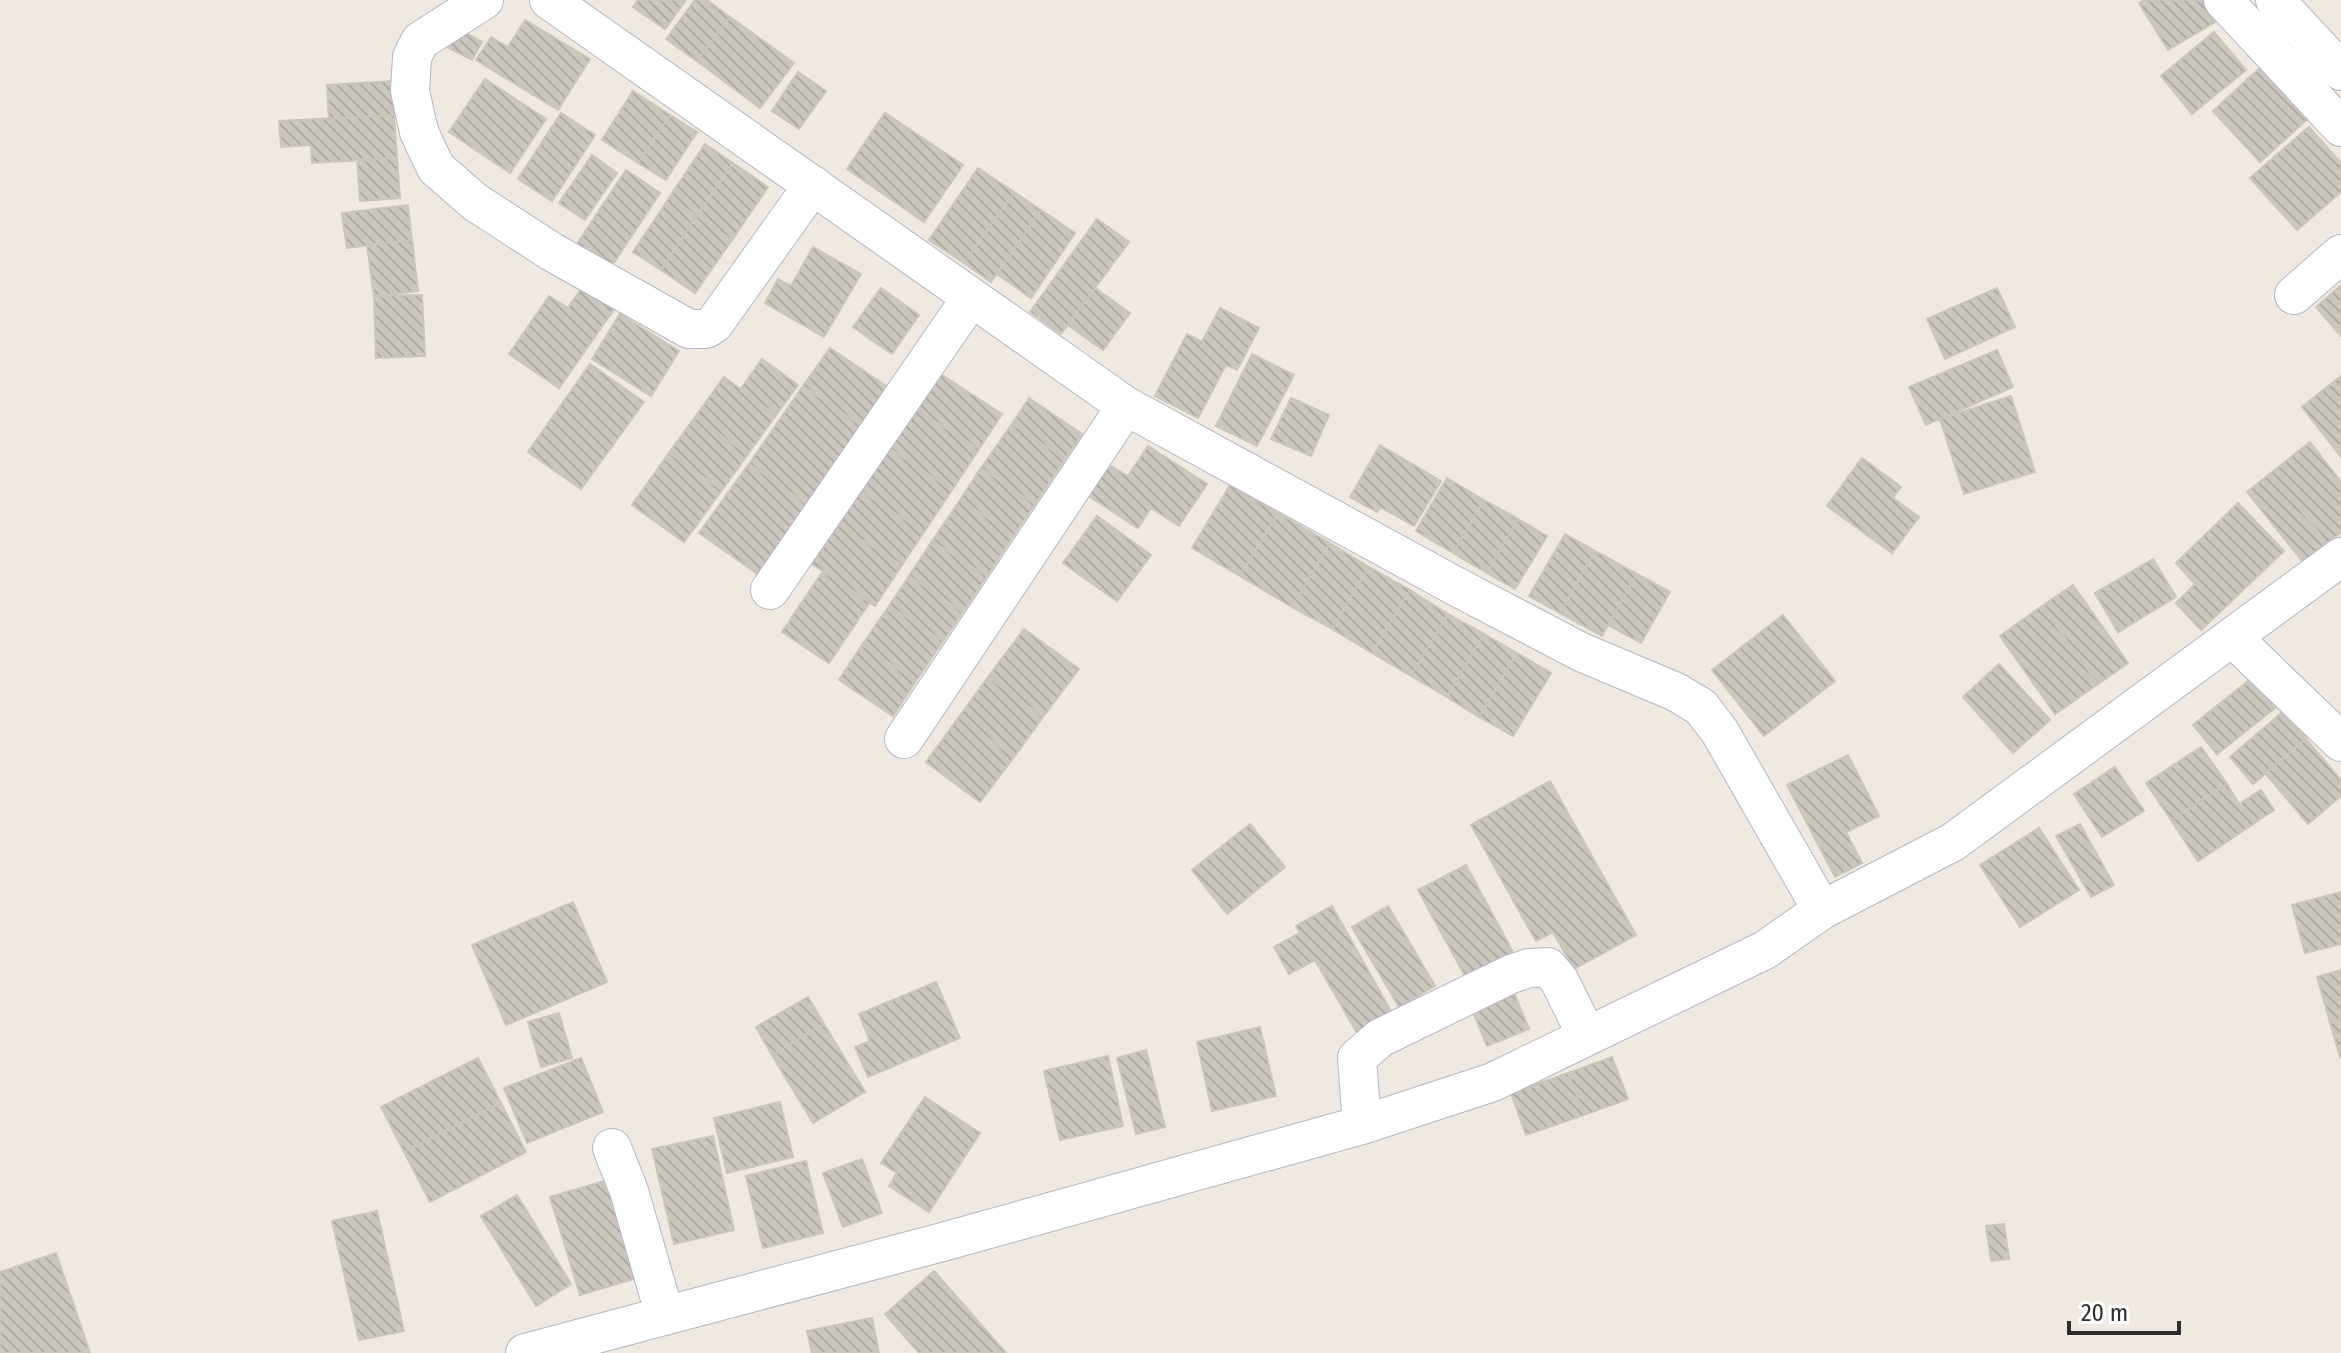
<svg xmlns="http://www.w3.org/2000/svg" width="2341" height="1353" font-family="'Fira Sans Condensed',sans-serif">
	<defs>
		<pattern id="building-back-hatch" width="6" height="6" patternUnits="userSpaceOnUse" patternTransform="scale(2)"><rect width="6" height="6" fill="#cbc7bf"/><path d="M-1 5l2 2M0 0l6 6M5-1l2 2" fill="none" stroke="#afaba4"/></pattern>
	</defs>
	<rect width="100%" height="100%" fill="#efe9e1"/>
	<path fill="url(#building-back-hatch)" stroke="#cbc5ba" stroke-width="2" d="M638,0H686L665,29L633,7Z
		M695,0H707L730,17L697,61L666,39Z
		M2145,0H2213L2224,17L2168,50L2139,3Z
		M730,17L794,63L760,108L697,61Z
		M525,20L590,59L558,110L476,60L491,37L508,47Z
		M457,28L482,42L472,60L447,47Z
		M2214,32L2246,70L2192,114L2161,76Z
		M2264,64L2311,116L2260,162L2213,111Z
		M798,72L826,91L799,129L772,111Z
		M485,79L546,119L510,173L449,132Z
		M393,81L394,115L329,119L327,85Z
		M633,91L670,115L638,163L602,140Z
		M561,113L595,135L552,201L518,179Z
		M885,113L963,165L924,222L847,169Z
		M394,115L397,158L312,163L311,145L281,147L279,121Z
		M670,115L697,132L666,180L638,163Z
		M2309,127L2341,163V192L2297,230L2250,178Z
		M705,144L733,163L697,216L669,198Z
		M592,155L617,173L585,220L559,203Z
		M397,158L400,198L360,201L357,160Z
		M733,163L768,187L732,240L697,216Z
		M978,168L1014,192L964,263L929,240Z
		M626,170L660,193L611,267L577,244Z
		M1014,192L1041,210L991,282L964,263Z
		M669,198L697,216L661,270L633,252Z
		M408,205L412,240L347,248L342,213Z
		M1041,210L1075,233L1031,298L997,274Z
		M697,216L732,240L695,293L661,270Z
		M1097,219L1129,242L1061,334L1030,312Z
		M412,240L418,291L374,296L367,245Z
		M813,247L861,274L824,337L765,303L778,279L791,286Z
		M585,283L617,305L559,388L509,354L549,296L568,308Z
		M2341,285V336L2316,307Z
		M881,288L919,315L892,354L853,327Z
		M1095,288L1130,313L1103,350L1068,325Z
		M1997,288L2015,327L1945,359L1927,319Z
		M422,295L425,356L376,358L374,296Z
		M1220,308L1259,328L1237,370L1226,365L1198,418L1155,396L1187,334L1202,342Z
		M620,314L679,351L651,396L592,359Z
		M830,348L889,388L862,426L803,386Z
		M1997,350L2013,387L1926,425L1909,387Z
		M1252,354L1294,375L1257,446L1216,426Z
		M762,359L798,385L776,415L740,390Z
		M590,364L644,402L581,489L528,452Z
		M939,373L1002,414L979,449L915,409Z
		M2341,376V457L2302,407Z
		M724,377L776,415L748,454L695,417Z
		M803,386L862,426L807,504L749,464Z
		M2011,396L2035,472L1964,494L1940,419Z
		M1029,398L1082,434L1065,459L1012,424Z
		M1291,398L1329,415L1311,456L1271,439Z
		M915,409L979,449L952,490L889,448Z
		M695,417L748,454L722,490L669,453Z
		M1012,424L1065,459L1035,504L981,468Z
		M2310,442L2341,482V532L2327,543L2271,473Z
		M1380,445L1441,481L1414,526L1380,507L1377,512L1350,497Z
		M1148,446L1207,484L1179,526L1151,508L1138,528L1087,495L1108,464L1128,476Z
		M889,448L952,490L924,532L861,491Z
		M669,453L722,490L684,542L632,505Z
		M1862,458L1901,487L1893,498L1919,517L1892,553L1827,506Z
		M749,464L807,504L758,574L699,533Z
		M981,468L1035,504L1014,535L960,500Z
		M2271,473L2327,543L2303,562L2247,492Z
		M1447,478L1484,500L1453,553L1416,531Z
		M1230,485L1278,513L1240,576L1192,548Z
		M861,491L924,532L902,565L838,525Z
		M960,500L1014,535L987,576L932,541Z
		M1484,500L1518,519L1487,573L1453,553Z
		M2238,503L2284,551L2201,630L2176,603L2195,584L2176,563Z
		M1278,513L1330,543L1292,607L1240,576Z
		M1097,516L1151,555L1117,601L1063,563Z
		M1518,519L1547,536L1515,589L1487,573Z
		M838,525L902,565L875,606L812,564Z
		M1565,534L1595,551L1560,613L1529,596Z
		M932,541L987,576L963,612L909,576Z
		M1330,543L1369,567L1332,629L1292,607Z
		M1595,551L1637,574L1602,636L1560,613Z
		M2153,559L2176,597L2118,632L2095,593Z
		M1369,567L1410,590L1372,653L1332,629Z
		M823,571L870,602L829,663L782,632Z
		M1637,574L1670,592L1641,643L1608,625Z
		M909,576L963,612L943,641L889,606Z
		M2073,585L2128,663L2098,684L2042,606Z
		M1410,590L1448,614L1411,676L1372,653Z
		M889,606L943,641L916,681L862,645Z
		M2042,606L2098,684L2055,714L2000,636Z
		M1448,614L1484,634L1447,697L1411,676Z
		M1783,615L1835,681L1764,736L1712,670Z
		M1024,629L1079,669L1043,717L988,677Z
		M1484,634L1517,653L1479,717L1447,697Z
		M862,645L916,681L893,716L839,680Z
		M1517,653L1551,673L1513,736L1479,717Z
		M1999,664L2050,720L2013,753L1963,697Z
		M988,677L1043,717L1014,757L959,717Z
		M2252,678L2275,708L2217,754L2193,725Z
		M2287,708L2310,735L2253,784L2230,757Z
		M959,717L1014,757L980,802L926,762Z
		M2306,739L2341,780V796L2308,824L2265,773Z
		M2201,747L2227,784L2171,820L2146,783Z
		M1848,755L1879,816L1846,832L1862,863L1835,877L1787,785Z
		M2115,767L2144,811L2102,837L2074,794Z
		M1550,781L1636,935L1574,969L1553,932L1536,941L1471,825Z
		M2227,784L2239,804L2261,790L2274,810L2198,861L2171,820Z
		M1250,824L1285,867L1227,914L1192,870Z
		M2080,824L2114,885L2091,897L2056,836Z
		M2039,828L2079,890L2020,927L1980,865Z
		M1466,865L1514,954L1467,980L1418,890Z
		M2341,892V944L2305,953L2292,905Z
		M573,902L607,982L506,1025L472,945Z
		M1332,906L1392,1013L1357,1033L1315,960L1289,974L1274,947L1300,933L1296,926Z
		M1388,906L1435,986L1399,1007L1352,927Z
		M2341,970V1019L2330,1022L2317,977Z
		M936,982L960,1038L868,1077L855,1047L870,1041L859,1014Z
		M1514,993L1529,1029L1487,1046L1472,1010Z
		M808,997L824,1024L772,1055L756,1027Z
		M559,1013L572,1058L541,1067L528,1022Z
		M2341,1019V1056L2340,1057L2330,1022Z
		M824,1024L865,1092L813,1123L772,1055Z
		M1260,1027L1276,1096L1212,1111L1197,1042Z
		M1146,1050L1165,1127L1136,1134L1117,1058Z
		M1108,1056L1123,1126L1060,1140L1044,1071Z
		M1612,1057L1628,1099L1584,1115L1568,1073Z
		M478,1058L501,1103L404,1152L381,1107Z
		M581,1058L603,1112L527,1143L504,1088Z
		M1568,1073L1584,1115L1526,1135L1511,1093Z
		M925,1097L980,1133L929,1212L889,1186L897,1173L881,1163Z
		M780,1102L793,1157L727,1173L714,1118Z
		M501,1103L526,1152L430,1202L404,1152Z
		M713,1136L734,1230L674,1244L652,1149Z
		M862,1159L882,1213L843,1227L823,1173Z
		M806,1161L823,1233L763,1248L746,1176Z
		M611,1179L640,1277L580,1295L550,1197Z
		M517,1195L571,1284L536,1306L481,1216Z
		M377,1211L404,1331L359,1340L332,1221Z
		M2004,1224L2009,1259L1991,1261L1986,1226Z
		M56,1253L90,1353H0V1272Z
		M934,1271L1006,1353H919L885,1314Z
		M872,1318L879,1353H812L807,1331Z"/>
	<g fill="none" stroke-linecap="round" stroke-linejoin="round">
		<g stroke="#b4b7c1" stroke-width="40">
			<path id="street" d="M484,0L420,41L412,57L410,91L419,132L436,168L475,202L552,252L689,329H706L714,324L813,185
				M549,0L1126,406L1457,587L1581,652L1676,692L1701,707L1720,732L1822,910
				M2223,0L2341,127
				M2275,0L2341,71
				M2294,295L2341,254
				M770,590L971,298
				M2233,638L2341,742
				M904,739L1126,406
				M1362,1125L1357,1058L1380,1038L1511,974L1529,968L1548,967L1559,980L1587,1036
				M612,1148L629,1191L665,1316
				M525,1353L946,1241L1362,1125L1493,1082L1765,950L1822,910L1953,842L2341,557"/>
		</g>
		<use href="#street" stroke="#fff" stroke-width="38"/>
	</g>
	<path d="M2069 1321v12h110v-12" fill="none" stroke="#2e2e2e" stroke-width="4"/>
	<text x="2081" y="1321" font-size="24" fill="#2e2e2e" stroke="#ffffff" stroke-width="6" paint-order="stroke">20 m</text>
</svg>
